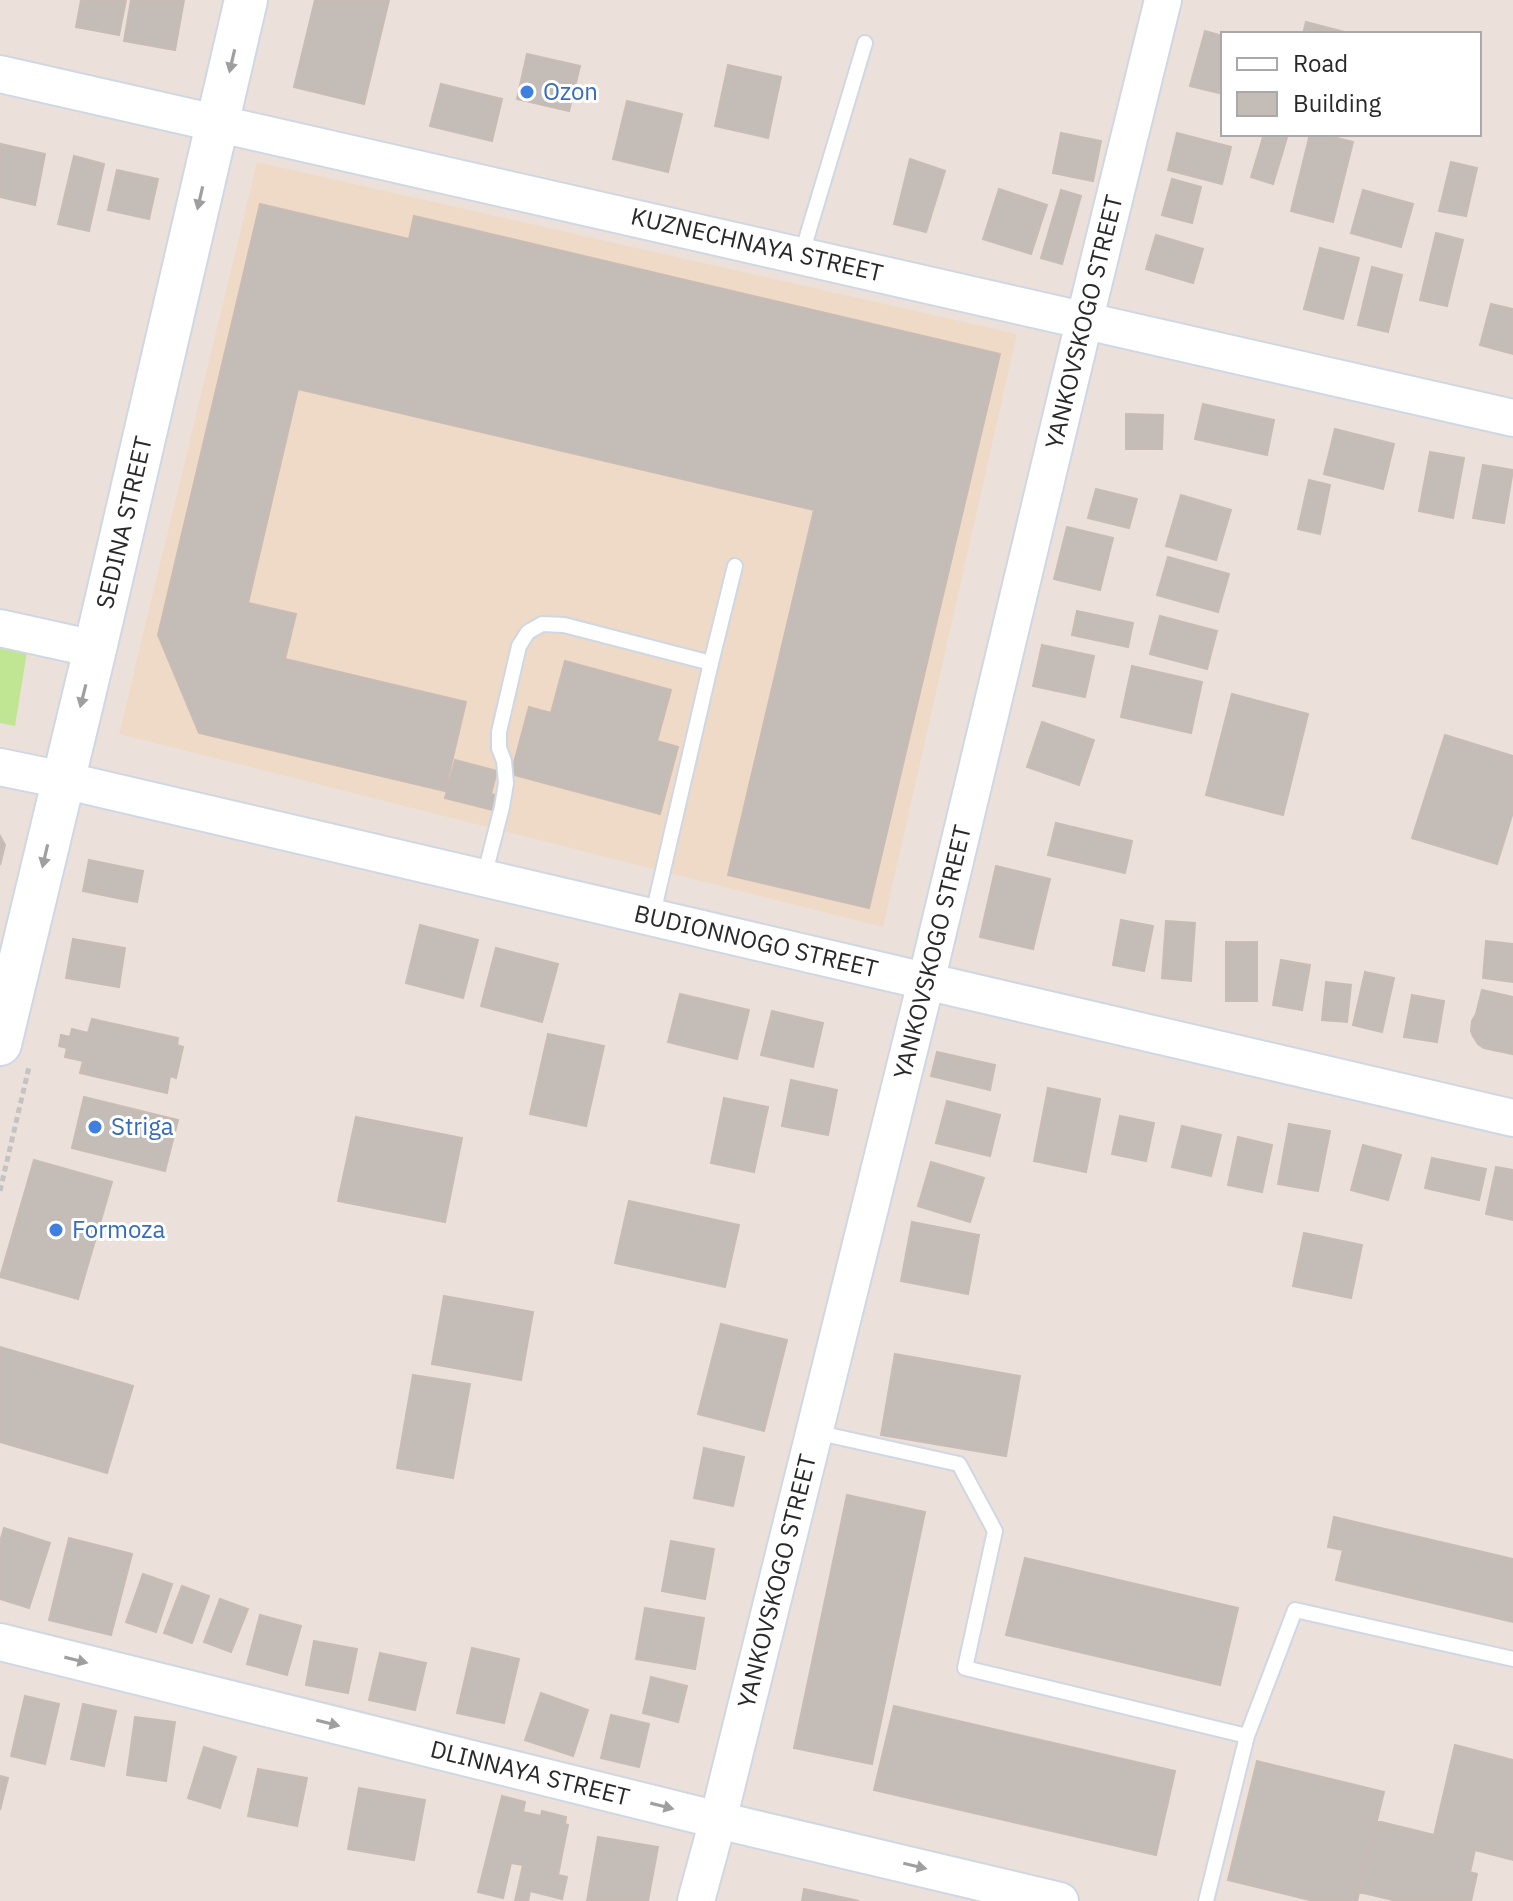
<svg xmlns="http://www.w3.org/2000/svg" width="1513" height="1901" font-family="'IBM Plex Sans',sans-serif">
	<rect width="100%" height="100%" fill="#ece1da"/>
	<path fill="#efdac8" d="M257,162L1017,334L883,927L119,734Z"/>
	<path fill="#c1e693" d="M0,647L27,652L15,726L0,723Z"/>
	<path fill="#c4bcb6" stroke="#c8bcb4" stroke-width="2" d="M81,0H126L119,35L76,27Z
		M131,0H184L175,50L124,41Z
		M315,0H389L364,104L294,87Z
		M1306,22L1352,34H1303Z
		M1205,31L1223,36V94L1190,86Z
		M527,54L580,66L569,111L517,99Z
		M728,65L781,77L768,138L715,126Z
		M441,84L502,99L492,141L430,126Z
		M627,101L682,114L668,172L613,159Z
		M1061,133L1101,141L1093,181L1053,173Z
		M1177,133L1231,147L1222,184L1168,170Z
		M1264,134H1288L1273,184L1251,177Z
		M1310,134H1321L1353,142L1333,222L1291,211Z
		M1,144L45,154L35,205L0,197Z
		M74,156L104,164L89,231L58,224Z
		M910,159L945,171L926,232L894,224Z
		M1451,162L1477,168L1466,216L1439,211Z
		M117,170L158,179L149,219L108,210Z
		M1172,179L1201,187L1192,223L1162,215Z
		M999,189L1047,205L1031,254L983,239Z
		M1061,190L1081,196L1062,264L1041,258Z
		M1363,190L1413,204L1401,247L1351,233Z
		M260,204L409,239L414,216L1000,354L869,908L728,875L814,510L298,389L248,603L296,614L285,659L466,702L445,791L199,733L158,635Z
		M1436,233L1463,240L1447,306L1420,300Z
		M1156,235L1203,249L1193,283L1146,269Z
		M1320,248L1359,258L1343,319L1304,309Z
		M1372,267L1402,275L1388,332L1358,325Z
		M1491,304L1513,309V354L1480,345Z
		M1203,404L1274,420L1267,455L1195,439Z
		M1126,414L1163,415L1162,449H1126Z
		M1335,429L1394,444L1383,489L1324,474Z
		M1430,452L1464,458L1453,518L1419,511Z
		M1483,465L1513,470L1504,523L1473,518Z
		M1309,480L1330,485L1320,534L1298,529Z
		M1096,489L1137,499L1129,528L1088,518Z
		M1181,495L1231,510L1216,560L1166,546Z
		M1067,527L1113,538L1100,590L1054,579Z
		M1168,557L1229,574L1218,612L1157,595Z
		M1077,611L1133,623L1128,647L1072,635Z
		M1160,616L1217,631L1207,669L1150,654Z
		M1042,645L1094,656L1085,697L1033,686Z
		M565,661L671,690L657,741L678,747L660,814L511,774L529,707L551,713Z
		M1132,666L1202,682L1191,733L1121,717Z
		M1232,694L1308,714L1283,815L1206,795Z
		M1042,722L1094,740L1079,785L1027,767Z
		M1445,735L1513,756V812L1497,864L1412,838Z
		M455,760L497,771L491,794L501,796L497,811L445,798Z
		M1056,823L1132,841L1125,873L1048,855Z
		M0,836L5,845L0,865Z
		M89,860L143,871L137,902L83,891Z
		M996,866L1050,879L1033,949L980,937Z
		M1121,920L1153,926L1144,971L1113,965Z
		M1166,921L1195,923L1191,981L1162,978Z
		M420,925L478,940L463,998L406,983Z
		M73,939L125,948L119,987L66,978Z
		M1486,941L1513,944V982L1483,978Z
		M1226,942H1257V1001H1226Z
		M496,948L558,964L542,1022L481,1006Z
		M1281,960L1310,965L1302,1010L1273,1005Z
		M1365,972L1394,978L1382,1032L1353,1025Z
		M1326,982L1351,985L1347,1022L1322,1020Z
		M1482,990L1513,997L1512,1054L1484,1048L1478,1044L1473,1036L1471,1031L1472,1021L1476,1014Z
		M680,994L749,1010L737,1059L668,1042Z
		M1412,995L1444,1001L1437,1042L1404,1037Z
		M772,1011L823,1023L813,1067L761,1055Z
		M92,1019L178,1038L177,1045L183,1047L176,1078L170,1076L167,1093L80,1073L83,1061L65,1057L67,1048L59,1046L61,1035L70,1037L72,1029L88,1033Z
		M548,1034L604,1046L586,1126L530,1114Z
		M937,1052L995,1065L990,1090L931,1076Z
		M791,1080L837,1090L828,1135L782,1126Z
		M1048,1088L1100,1099L1086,1172L1034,1161Z
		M84,1097L178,1120L165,1171L72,1148Z
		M724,1098L768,1107L754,1172L711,1163Z
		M947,1101L1000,1115L990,1156L936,1143Z
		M1120,1116L1154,1123L1146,1161L1112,1154Z
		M356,1117L462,1138L445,1222L338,1201Z
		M1289,1124L1330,1131L1318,1191L1278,1184Z
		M1182,1126L1221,1135L1211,1176L1172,1167Z
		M1238,1137L1272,1145L1262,1192L1228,1185Z
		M1363,1145L1401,1155L1388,1200L1351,1190Z
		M1432,1158L1486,1169L1479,1200L1425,1188Z
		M34,1160L112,1182L78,1299L0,1277Z
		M931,1162L984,1178L970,1222L918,1206Z
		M1496,1167L1513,1170V1220L1486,1214Z
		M629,1201L739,1225L725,1287L615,1263Z
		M912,1222L979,1235L968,1294L901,1281Z
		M1304,1233L1362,1245L1351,1298L1293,1286Z
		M444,1296L533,1312L521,1380L432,1364Z
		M721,1324L787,1340L764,1431L698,1414Z
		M0,1347L133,1386L107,1473L0,1442Z
		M895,1354L1020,1376L1006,1456L881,1435Z
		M413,1375L470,1384L453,1478L397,1468Z
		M704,1448L744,1457L733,1506L694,1498Z
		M847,1495L925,1512L872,1764L794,1748Z
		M1334,1517L1513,1559V1622L1336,1580L1343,1550L1328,1547Z
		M4,1528L50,1543L29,1608L0,1599V1542Z
		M69,1538L132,1554L111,1635L49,1620Z
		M671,1541L714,1549L705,1599L662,1591Z
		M1025,1558L1238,1608L1220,1685L1006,1635Z
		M143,1574L172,1584L156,1632L126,1622Z
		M182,1586L209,1596L192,1643L164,1633Z
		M220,1599L248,1609L231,1652L204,1642Z
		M645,1608L704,1618L695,1669L636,1659Z
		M260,1615L301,1626L287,1675L247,1664Z
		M314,1641L357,1649L348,1693L306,1685Z
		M472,1648L519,1659L504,1723L457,1713Z
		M380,1653L426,1663L415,1710L369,1700Z
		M651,1677L687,1686L678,1722L643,1713Z
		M541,1693L588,1710L573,1756L525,1740Z
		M25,1696L59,1704L45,1764L11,1756Z
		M83,1704L116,1711L104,1766L71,1759Z
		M894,1706L1175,1771L1156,1855L874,1790Z
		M611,1715L649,1724L639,1767L601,1758Z
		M135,1717L175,1722L166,1781L127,1775Z
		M1455,1745L1513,1760V1860L1475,1850L1470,1872L1477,1874L1471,1901H1397L1359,1892L1377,1821L1434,1835Z
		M204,1747L236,1757L220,1808L188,1798Z
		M1257,1761L1384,1792L1357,1901H1314L1228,1880Z
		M258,1769L307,1778L297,1826L248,1816Z
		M0,1776L8,1778L0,1810Z
		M359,1788L425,1800L414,1860L348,1849Z
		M502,1796L525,1802L523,1812L541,1816L542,1811L566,1817L565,1824L568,1825L558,1875L567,1877L562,1899L530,1891L528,1901H515L523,1865L511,1863L503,1898L478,1892Z
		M598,1837L658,1847L648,1901H587Z
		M804,1889L859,1901H802Z"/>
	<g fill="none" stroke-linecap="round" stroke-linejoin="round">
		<g stroke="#cfd7e3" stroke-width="18">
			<path id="service" d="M802,253L865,43
				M484,877L502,807L506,783L504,761L499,748V732L519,646L528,632L542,624L564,625L711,663
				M652,918L711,663L735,566
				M815,1432L959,1464L995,1531L965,1668L1247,1736
				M1206,1901L1247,1736L1295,1610L1513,1659"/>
		</g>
		<g stroke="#cfd7e3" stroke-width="40">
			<g id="tertiary">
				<path id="s1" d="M0,74C505,184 1008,305 1513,418"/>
				<path d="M0,628L95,649"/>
				<path id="s2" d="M0,767L63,780L1513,1118"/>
				<path id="s3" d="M0,1642L718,1820L1060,1901"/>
				<path id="s4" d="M696,1901L718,1820L926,982L1084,322L1163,0"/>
			</g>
		</g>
		<g stroke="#cfd7e3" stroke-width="46">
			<g id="secondary">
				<path id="s5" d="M0,1044L95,649L246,0"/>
			</g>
		</g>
		<path stroke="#c3c3c3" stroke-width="5" stroke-dasharray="6 4" stroke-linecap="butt" d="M0,1191L29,1067"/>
		<use href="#service" stroke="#fff" stroke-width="14"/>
		<use href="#tertiary" stroke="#fff" stroke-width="36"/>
		<use href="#secondary" stroke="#fff" stroke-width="42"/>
	</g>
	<defs><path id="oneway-solid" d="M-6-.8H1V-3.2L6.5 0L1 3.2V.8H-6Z" transform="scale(2)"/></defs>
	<g fill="#9f9f9f">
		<use href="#oneway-solid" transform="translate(232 61) rotate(103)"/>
		<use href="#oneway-solid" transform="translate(200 198) rotate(103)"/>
		<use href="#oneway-solid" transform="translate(83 696) rotate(104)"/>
		<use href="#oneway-solid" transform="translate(45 856) rotate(103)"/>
		<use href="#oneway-solid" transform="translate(76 1660) rotate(14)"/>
		<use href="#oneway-solid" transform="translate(328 1723) rotate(14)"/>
		<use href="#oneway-solid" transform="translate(662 1806) rotate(14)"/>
		<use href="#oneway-solid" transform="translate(915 1866) rotate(13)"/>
	</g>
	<g fill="#3f7fe0" stroke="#fff" stroke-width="3">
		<circle cx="527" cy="92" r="8"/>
		<circle cx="95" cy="1127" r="8"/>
		<circle cx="56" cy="1230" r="8"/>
	</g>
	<g text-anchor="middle" stroke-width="6" stroke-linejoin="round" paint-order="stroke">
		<g font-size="24" fill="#366cbe" stroke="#fff" text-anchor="start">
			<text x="543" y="100">Ozon</text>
			<text x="111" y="1135">Striga</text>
			<text x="72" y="1238">Formoza</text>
		</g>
		<g font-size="24" fill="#292929" stroke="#fff">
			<text dy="8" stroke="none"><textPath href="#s1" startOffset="776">KUZNECHNAYA STREET</textPath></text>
			<text dy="8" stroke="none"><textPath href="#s4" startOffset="1626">YANKOVSKOGO STREET</textPath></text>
			<text dy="8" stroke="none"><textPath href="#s5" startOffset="536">SEDINA STREET</textPath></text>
			<text dy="8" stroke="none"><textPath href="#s2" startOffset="776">BUDIONNOGO STREET</textPath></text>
			<text dy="8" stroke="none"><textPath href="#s4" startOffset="978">YANKOVSKOGO STREET</textPath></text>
			<text dy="8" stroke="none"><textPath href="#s4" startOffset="330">YANKOVSKOGO STREET</textPath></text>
			<text dy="8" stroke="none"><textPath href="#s3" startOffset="546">DLINNAYA STREET</textPath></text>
		</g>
	</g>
	<rect x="1221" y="32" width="260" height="104" fill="#ffffff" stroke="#a9a9a9" stroke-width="2"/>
	<rect x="1237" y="58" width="40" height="12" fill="#ffffff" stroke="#a9a9a9" stroke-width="2"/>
	<text x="1293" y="72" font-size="24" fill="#292929">Road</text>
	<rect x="1237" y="92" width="40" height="24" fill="#c4bcb6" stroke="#a9a9a9" stroke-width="2"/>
	<text x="1293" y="112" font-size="24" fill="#292929">Building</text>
</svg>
